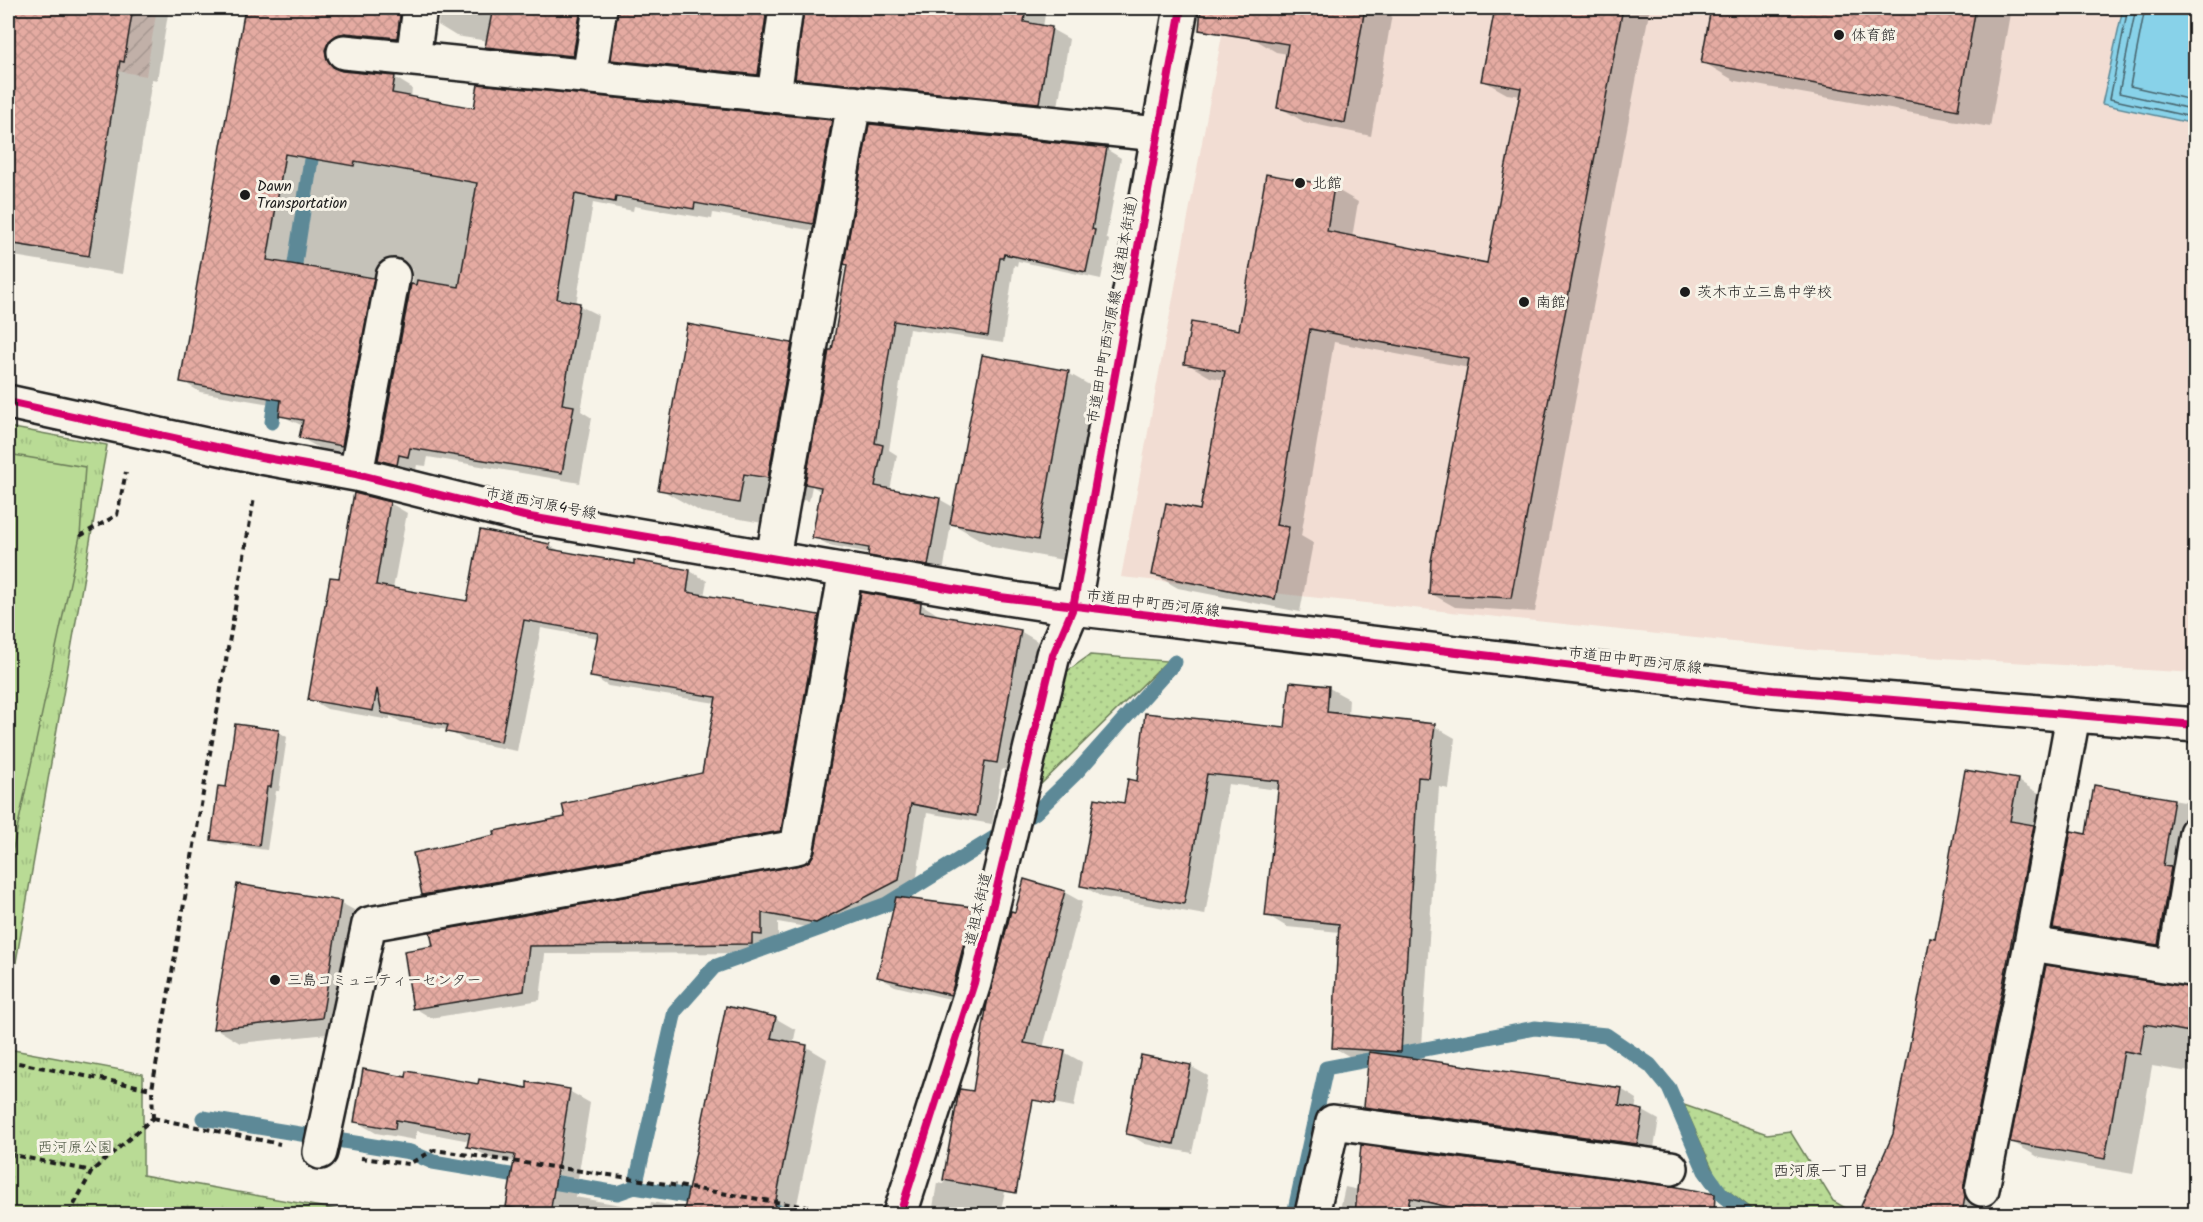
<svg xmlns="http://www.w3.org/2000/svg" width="2203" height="1222" font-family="Kalam,'Klee One',sans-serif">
	<defs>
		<pattern id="industrial-furrows" width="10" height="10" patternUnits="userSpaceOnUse" patternTransform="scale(1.5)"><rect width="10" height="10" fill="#f2ddd3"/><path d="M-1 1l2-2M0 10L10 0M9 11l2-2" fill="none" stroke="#cfbdb5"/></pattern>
		<pattern id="grass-dots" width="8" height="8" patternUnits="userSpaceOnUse" patternTransform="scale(1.5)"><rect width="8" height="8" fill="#b9db95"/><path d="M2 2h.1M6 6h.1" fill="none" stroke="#9ebb80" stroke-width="1.8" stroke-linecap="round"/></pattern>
		<pattern id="park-tufts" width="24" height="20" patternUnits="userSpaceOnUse" patternTransform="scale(1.5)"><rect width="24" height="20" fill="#b9db95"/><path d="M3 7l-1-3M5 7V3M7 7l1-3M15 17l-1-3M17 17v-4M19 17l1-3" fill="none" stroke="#9ebb80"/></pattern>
		<pattern id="building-cross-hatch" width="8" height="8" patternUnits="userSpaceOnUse" patternTransform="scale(1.5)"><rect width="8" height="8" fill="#e5aba2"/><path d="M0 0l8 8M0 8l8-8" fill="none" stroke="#c4938b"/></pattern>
	</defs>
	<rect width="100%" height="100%" fill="#f7f3e8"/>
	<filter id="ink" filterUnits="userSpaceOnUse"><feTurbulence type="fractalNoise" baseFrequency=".0167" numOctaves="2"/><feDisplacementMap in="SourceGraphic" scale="12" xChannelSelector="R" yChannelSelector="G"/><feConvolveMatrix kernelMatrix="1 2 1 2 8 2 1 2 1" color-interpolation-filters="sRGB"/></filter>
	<g filter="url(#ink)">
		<path fill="#f2ddd3" d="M1227,8H2195V673L1809,650L1121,577Z"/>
		<path fill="url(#industrial-furrows)" d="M8,8H157L146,76L8,52Z"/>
		<path fill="url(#grass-dots)" stroke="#6a7c58" stroke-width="1.5" d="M1090,655L1167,661L1039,786L1059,677Z
			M1684,1105L1767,1134L1790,1131L1833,1201L1856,1214H1759L1719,1184Z"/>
		<path fill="url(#park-tufts)" stroke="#6a7c58" stroke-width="1.5" d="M8,427L107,445L8,1007Z
			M8,1049L143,1074V1175L360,1214H8Z"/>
		<path fill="#b9db95" stroke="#6a7c58" stroke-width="1.5" d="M8,454L85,467L80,536L8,872Z"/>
		<path fill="#88d2e9" stroke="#5d8997" stroke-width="1.5" d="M2123,8H2195V124L2102,104Z"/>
		<path fill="#0003" d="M8,8H169L157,80L152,79L122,274L8,255Z
			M247,8H423L415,48L343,61L346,73L394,77L412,88L411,98L475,110L831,121L850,132L831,234L713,213L712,219L634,206L633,211L593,203L576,304L598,315L581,411L592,418L580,483L428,457L426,466L417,465L415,474L398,470L379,459L413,280L412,268H405L360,455L319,448L301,438L303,426L280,415L282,406L200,392L182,381Z
			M440,8H603L591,66L505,57L487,47L488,41L456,36L438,25Z
			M620,8H789L776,84L631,70L612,59Z
			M806,8H1046L1043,27L1051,29L1069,39L1057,113L815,88L797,78Z
			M1256,8H1393L1371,136L1304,122L1279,107L1288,54L1276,52L1251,37Z
			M1496,8H1650L1535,612L1455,607L1430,593L1469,368L1334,342L1301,536L1313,543L1300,612L1178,588L1153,574L1202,511L1225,380L1210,377L1186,363L1240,332L1267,176L1334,188L1358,202L1352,238L1489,265L1521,96L1507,94L1482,80Z
			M1713,8H2011L1990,127L1735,81L1703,62Z
			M1106,149L1121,158L1106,238L1109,240L1101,279L1018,261L1017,266L1014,265L1003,343L909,329L889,450L897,455L890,490L939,499L955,508L1068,373L1109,396L1079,563L993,547L951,523L943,573L884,563L870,555V553L829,545L814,537L822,492L812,486L809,501L785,497L780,526L701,512L660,489L792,344L828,365L833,352Z
			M355,495L390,503L407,513L393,589L468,603L549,545L564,553L635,566L636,561L690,571L707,581L704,596L818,617L835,626L797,840L440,904L423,894L497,836L567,818L704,774L716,703L608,686L592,676L598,638L541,628L517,751L465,741L448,730L401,722L390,716V720L327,709L310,699L340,580Z
			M862,594L921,604L937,614V616L1020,631L1037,641L1014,771L1002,769L992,824L927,813L915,889L834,932L778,922V943H768V953L545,954L540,1000L431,1018L415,1008L405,952L801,867L811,862L817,851Z
			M1329,688L1349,699L1348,716L1434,726L1455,738L1449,789L1439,787L1421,1061L1621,1089L1637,1099L1635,1110L1643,1111L1659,1120L1653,1153L1382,1116L1366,1106L1370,1060L1354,1059L1333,1047L1340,932L1287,927L1267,915L1280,790L1228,784L1205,915L1102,897L1081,885L1138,783L1286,730Z
			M279,732L287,737L279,791H276L267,850L221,844L213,839L227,789Z
			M2017,780L2042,795L1988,1200L1989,1214H1869L1895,1134L1936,940Z
			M2096,787L2196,804V903L2186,960L2082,944L2055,928L2087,836Z
			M238,886L341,903L367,917L348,1032L240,1043L215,1028Z
			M1064,892L1082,902L1043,1048L1064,1052L1082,1062L1074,1107L994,1091L1016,913Z
			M973,908L989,917L967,1003L895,986L879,977Z
			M2047,967L2196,990V1073L2152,1066L2133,1174L2040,1158L2012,1142Z
			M775,1018L796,1030L793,1044L807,1047L827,1059L795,1214H506L516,1162L490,1158L469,1146L470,1141L417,1131L415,1140L376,1133L355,1121L407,1078L528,1089L569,1091L590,1103L575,1197L649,1210L651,1202L686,1208Z
			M1190,1066L1208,1076L1192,1153L1145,1144L1127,1133Z
			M961,1090L1023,1109L1000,1214H932L937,1183L944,1184Z
			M1345,1187L1359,1190L1699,1214H1465L1424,1206L1422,1214H1339Z"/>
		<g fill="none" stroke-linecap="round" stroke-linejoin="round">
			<path stroke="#47656e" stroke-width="1.5" d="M2128,8L2110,99L2196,118
				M2136,8L2119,93L2196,110
				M2145,8L2130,86L2196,101"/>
			<path stroke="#5d8997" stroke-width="15" d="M325,78L338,8
				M292,283L314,140
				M272,422L278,381
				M203,1118L410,1152L433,1162L618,1193L635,1187L705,1199
				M635,1187L675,1011L714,967L887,904L1036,812L1076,773L1175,662
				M755,1208L791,1214
				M1294,1214L1326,1068L1535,1028L1606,1035L1650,1065L1669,1088L1705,1171L1722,1195L1746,1214"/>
		</g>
		<path fill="url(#building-cross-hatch)" stroke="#1c1c1c" stroke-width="1.5" d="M8,8H133L124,62L120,61L89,256L8,243Z
			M245,8H401L397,38L345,33L337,35L329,41L325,50L327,59L334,68L342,71L395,76L392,93L474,108L478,84L832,120L813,224L695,203L694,209L616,196L615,202L575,194L557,299L580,303L562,404L574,406L562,473L410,448L408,457L399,455L397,465L378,460L411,284L416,285L417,280L459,287L477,183L355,161L354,166L285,154L267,260L374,278L342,446L299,438L303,420L279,416L281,400L180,382Z
			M493,8H581L573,56L485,47Z
			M618,8H767L758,75L611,60Z
			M804,8H1026L1024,22L1052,27L1039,103L795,79Z
			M1201,8H1365L1345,123L1277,108L1288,44L1199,30Z
			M1495,8H1623L1511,598L1429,594L1431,561L1469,359L1310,329L1276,525L1289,527L1275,599L1152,575L1166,503L1200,510L1225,371L1184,364L1191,322L1239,330L1266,174L1334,186L1327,231L1487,263L1521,88L1481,81Z
			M1711,8H1976L1958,110L1701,63Z
			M869,124L1107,148L1092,229L1095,230L1086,272L1004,254L1003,258H1000L988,336L894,321L875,443L883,445L875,486L940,498L928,566L868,556L869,548L812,538L821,487L805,484L829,350H832L847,265L844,264Z
			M687,324L792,343L768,478L744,474L739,503L658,490Z
			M982,355L1069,371L1038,540L950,524Z
			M354,493L390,502L376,585L467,601L480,530L550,544L549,549L634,564V560L690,570L687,592L819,615L781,831L422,895L413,853L495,835L494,831L565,817L562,804L702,773L716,697L590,677L598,633L524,620L501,742L446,732L448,725L382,713L377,689L373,711L308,700L330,577L339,578Z
			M861,592L921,603L920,612L1021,630L997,763L985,761L976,816L911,804L899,880L816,923L762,913V935L752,934V944L529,946L524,991L413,1009L404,951L433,946L430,932L800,865L810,861L815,850Z
			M1290,682L1329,686L1327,712L1435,724L1429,778L1418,777L1401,1052L1332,1048L1339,924L1265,916L1279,781L1207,774L1184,904L1080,886L1095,798L1124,803L1128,779L1137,781L1145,713L1285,728Z
			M235,724L279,730L271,787H267L259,846L211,840L218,786L226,787Z
			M1965,770L2018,779L2010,821L2034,825L1964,1185L1965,1196L1962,1215H1857L1893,1134L1930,938L1935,939Z
			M2094,785L2174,799L2163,866L2171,867L2158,945L2053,928L2071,831L2086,834Z
			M1024,879L1065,891L1024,1043L1065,1050L1055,1104L1033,1100L1016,1193L943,1180L959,1090L960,1089L973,1091L987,1003L1011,911L1015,912Z
			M237,884L341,901L322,1018L213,1029Z
			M896,897L973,907L951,995L877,977Z
			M2046,965L2196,988V1033L2145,1024L2140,1054L2124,1051L2105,1159L2010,1142Z
			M726,1006L776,1017L771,1038L807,1045L773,1215H683Z
			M1369,1052L1622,1088L1619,1105L1643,1110L1637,1144L1364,1107Z
			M1141,1055L1191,1065L1174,1144L1126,1134Z
			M363,1069L406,1077L407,1071L478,1084L479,1079L527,1088V1082L570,1089L550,1214L506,1207L515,1155L467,1147L470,1133L396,1120L395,1129L354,1122Z
			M1361,1145L1672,1186L1715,1194L1714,1215H1482L1410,1198L1406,1215H1355Z"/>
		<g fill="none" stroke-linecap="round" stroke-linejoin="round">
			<g stroke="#1c1c1c" stroke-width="38">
				<path id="street" d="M344,52L1158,134
					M413,58L420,8
					M589,77L600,8
					M774,95L786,8
					M8,402L261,457L356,474L524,516L1000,597L1073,608L1053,655L974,983L900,1214
					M356,474L393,276
					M773,557L854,103
					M2073,716L2031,944L2196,970
					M2174,966L2196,833
					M320,1152L369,924L797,847L846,570
					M1982,1189L2031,944
					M1312,1214L1333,1122L1671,1168"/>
			</g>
			<g stroke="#1c1c1c" stroke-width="38">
				<path id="secondary" d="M1181,8L1073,608L1773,690L2196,725"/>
			</g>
			<path stroke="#1c1c1c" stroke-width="4" stroke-dasharray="6 4.5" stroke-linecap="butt" d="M80,536L117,515L126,472
				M8,1061L152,1089
				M153,1118L280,1144
				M153,1118L152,1089L254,498
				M8,1154L92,1171
				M361,1158L409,1164L434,1150L623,1177L850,1214
				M69,1214L92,1171L153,1118"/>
			<use href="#street" stroke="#f7f3e8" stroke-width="33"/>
			<use href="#secondary" stroke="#f7f3e8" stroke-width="33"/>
			<g stroke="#f7f3e8" stroke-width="11">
				<path id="cycleway" d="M8,402L261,457L356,474L524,516L1000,597L1773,690L2196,725
					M900,1214L974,983L1053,655L1073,608L1181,8"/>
			</g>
			<use href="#cycleway" stroke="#d6006c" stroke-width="8"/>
		</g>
	</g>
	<g fill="#1c1c1c" stroke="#f7f3e8" stroke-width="2">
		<circle cx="1839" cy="35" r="6"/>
		<circle cx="1300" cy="183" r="6"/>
		<circle cx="245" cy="195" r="6"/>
		<circle cx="1685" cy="292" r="6"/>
		<circle cx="1524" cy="302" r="6"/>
		<circle cx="275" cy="980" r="6"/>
	</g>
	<g text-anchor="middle" stroke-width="6" stroke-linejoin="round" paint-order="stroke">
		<g font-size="15" fill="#1c1c1c" stroke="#f7f3e8" text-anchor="start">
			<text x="1851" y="40">体育館</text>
			<text x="1312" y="188">北館</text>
			<text x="257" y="191">Dawn<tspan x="257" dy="17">Transportation</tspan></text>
			<text x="1697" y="297">茨木市立三島中学校</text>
			<text x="1536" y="307">南館</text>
			<text x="287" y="985">三島コミュニティーセンター</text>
		</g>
		<g font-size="15" fill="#1c1c1c" stroke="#f7f3e8">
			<text transform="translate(1113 305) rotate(-80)" y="5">市道田中町西河原線（道祖本街道）</text>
			<text transform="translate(541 503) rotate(11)" y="5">市道西河原4号線</text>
			<text transform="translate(1153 603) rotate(7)" y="5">市道田中町西河原線</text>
			<text transform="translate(1635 660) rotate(7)" y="5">市道田中町西河原線</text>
			<text transform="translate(978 909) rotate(-77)" y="5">道祖本街道</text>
		</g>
		<g font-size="15" fill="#4b5540" stroke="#f7f3e8">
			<text x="75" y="1152">西河原公園</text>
		</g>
		<g font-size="16" fill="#1c1c1c" stroke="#f7f3e8">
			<text x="1821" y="1176">西河原一丁目</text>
		</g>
	</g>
	<rect width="2203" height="1222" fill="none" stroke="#f7f3e8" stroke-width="30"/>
	<rect x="15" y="15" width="2173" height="1192" fill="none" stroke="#1c1c1c" stroke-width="2" filter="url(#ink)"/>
</svg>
